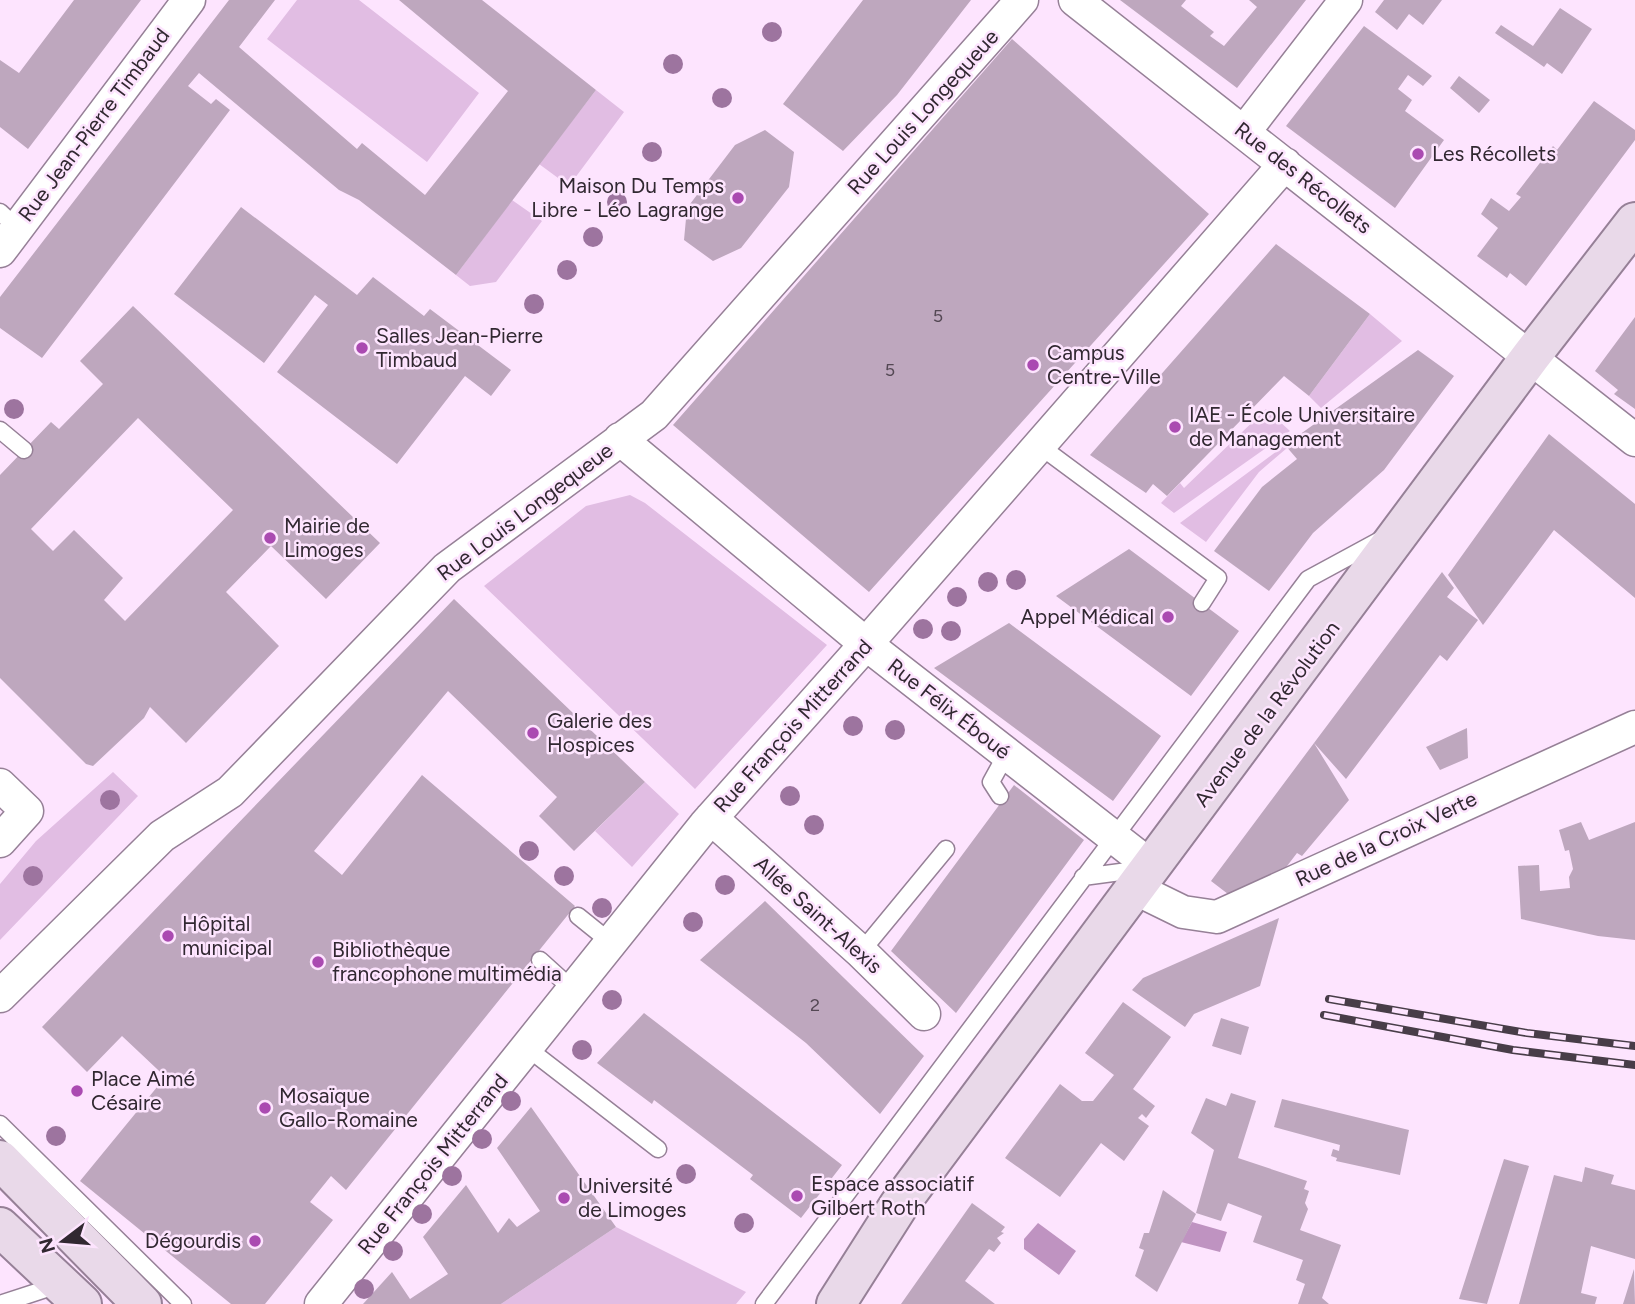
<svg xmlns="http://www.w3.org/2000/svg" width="1635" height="1304" font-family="Figtree,sans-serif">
	<rect width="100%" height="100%" fill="#fde4fe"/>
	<path fill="#e1bde3" d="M297,0H359L479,93L427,162L267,39Z
		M596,90L624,112L569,186L539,164Z
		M512,200L542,221L496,282L470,286L456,275Z
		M1370,314L1402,341L1321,408L1309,396Z
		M1266,409L1290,431L1174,513L1161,503L1180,483L1184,488Z
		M1285,445L1287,448L1259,472L1206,542L1180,523Z
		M630,495L645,503L827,645L695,789L484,586L586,506Z
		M113,772L138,796L0,940V884L36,841Z
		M645,782L679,814L632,867L595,831Z
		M616,1227L746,1292L736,1304H501Z"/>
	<path fill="#bf93c1" d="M1192,1222L1227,1232L1220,1252L1181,1242Z
		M1038,1223L1076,1251L1059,1275L1024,1249V1239Z"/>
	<path fill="#bea7be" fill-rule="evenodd" d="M74,0H141L28,149L0,127V60L19,73Z
		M229,0H275L239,47L357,149L362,143L425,195L508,91L399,0H482L596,90L456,275L359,200L339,190L199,73L188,86L211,104L216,99L230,110L42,358L0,328V297Z
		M863,0H971L897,95L843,151L783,104Z
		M1120,0H1186L1181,6L1214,32L1210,36L1224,46L1257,7L1249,0H1306L1237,88Z
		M1384,0H1442L1423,25L1409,14L1397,30L1375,12Z
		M1560,8L1592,29L1562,74L1547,63L1544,67L1495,33L1501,25L1533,46Z
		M1364,26L1432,76L1423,86L1408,75L1398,89L1412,100L1405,111L1444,140L1395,208L1286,126Z
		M1012,39L1209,214L869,592L673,425Z
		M1459,76L1490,100L1479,113L1450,88Z
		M1594,101L1635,130V140L1526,286L1510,273L1507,278L1477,256L1498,228L1481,214L1491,198L1509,211L1521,197L1516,194L1553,146L1557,150Z
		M765,130L794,152L789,187L741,248L713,261L684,240L687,208L735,145Z
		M241,207L357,295L373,277L424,316L430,309L511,370L491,396L465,376L397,464L277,372L328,305L315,295L264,363L174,294Z
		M1276,244L1370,314L1309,396L1284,376L1167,496L1153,484L1146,493L1090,455Z
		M133,306L380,543L326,599L271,546L226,592L279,646L186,743L150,707L144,718L93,766L86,764L0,678V475L51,422L59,429L103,384L80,361ZM138,418L233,510L125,621L104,600L123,578L74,530L53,551L31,529Z
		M1635,317V409L1614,394L1618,390L1595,371Z
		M1418,350L1454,376L1384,470L1313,533L1269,591L1214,551L1262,487L1297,459L1285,445Z
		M1549,434L1635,504V598L1554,530L1483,625L1448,575Z
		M1129,549L1239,631L1191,696L1056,596Z
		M1442,572L1454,588L1447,597L1478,620L1447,661L1440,655L1346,779L1314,743Z
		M454,599L645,782L574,851L539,816L557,797L448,691L314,851L342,875L422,775L575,906L346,1190L331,1176L310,1202L333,1220L265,1304H231L80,1181L162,1081L171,1089L174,1085L122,1036L87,1072L42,1027Z
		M1009,623L1161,736L1113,801L934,668Z
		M1467,728L1468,758L1440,770L1426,747Z
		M1314,743L1349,800L1302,856L1297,853L1284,870L1228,894L1211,881Z
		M1014,785L1084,840L956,1013L891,951Z
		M1581,822L1589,840L1635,822V940L1598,936L1521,919L1518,866L1539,865L1540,891L1570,888L1569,877L1573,869L1569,850L1565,851L1559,830Z
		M765,901L924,1056L880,1114L806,1043L700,960Z
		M1279,918L1260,986L1194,1014L1185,1027L1132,990L1143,978Z
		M1123,1002L1171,1037L1133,1089L1155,1106L1146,1118L1142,1114L1138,1118L1149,1126L1124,1161L1101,1143L1060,1197L1005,1158L1060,1084L1082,1101H1093L1114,1075L1085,1053Z
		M644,1013L842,1165L801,1218L750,1179L753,1175L654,1100L652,1104L597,1063Z
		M1221,1018L1249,1027L1241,1055L1212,1046Z
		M1231,1093L1256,1101L1238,1158L1307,1181L1304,1189L1309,1191L1305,1203L1308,1209L1300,1230L1341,1245L1322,1298L1329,1304H1298L1305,1284L1296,1280L1303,1260L1253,1242L1262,1216L1228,1203L1221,1221L1196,1213L1214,1150L1191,1133L1206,1098L1226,1106Z
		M1282,1099L1409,1130L1400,1175L1336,1161L1337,1158L1331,1156L1333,1149L1339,1151L1340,1145L1274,1127Z
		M531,1107L616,1227L501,1304H363L392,1272L410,1299L448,1274L423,1237L466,1185L498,1233L509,1218L517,1227L540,1211L497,1148Z
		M1504,1159L1529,1166L1487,1304L1459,1299Z
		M1585,1167L1614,1175L1611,1184L1635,1190V1259L1591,1246L1581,1293L1597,1297L1595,1304H1519L1554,1175L1582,1182Z
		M1163,1190L1196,1214L1157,1292L1135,1276L1144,1250L1139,1248L1144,1233H1149Z
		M972,1203L1005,1227L1001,1232L1004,1233L997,1238L1001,1243L994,1252L989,1249L965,1281L995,1304H901Z
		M1634,1269L1635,1304H1623Z"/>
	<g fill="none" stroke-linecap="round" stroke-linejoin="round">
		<g stroke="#968097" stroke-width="19">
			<path id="lane" d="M0,212L17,228
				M0,430L24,450
				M1040,446L1218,578L1202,603
				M1000,796L991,782L1007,753
				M1083,877L1143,869
				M578,916L609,941
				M861,952L946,849
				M540,960L572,989
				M526,1047L658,1149
				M0,1124L183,1304
				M0,1304L58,1285
				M764,1304L1308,579L1380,540"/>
		</g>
		<g stroke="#968097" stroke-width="35">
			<path id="street" d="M1075,0L1635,440
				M1244,132L1346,0
				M0,251L189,0
				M620,439L866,644L1152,867
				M0,785L27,811L0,841
				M711,818L861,952L924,1014
				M1136,889L1183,912L1217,917L1635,727
				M0,996L162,836L230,792L447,568L654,415L1022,0
				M321,1304L705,825L866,644L1285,164"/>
		</g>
		<g stroke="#968097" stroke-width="42">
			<path id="secondary" d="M0,1160L142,1304
				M0,1227L82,1304
				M836,1304L899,1205L1531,356L1635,222"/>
		</g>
		<use href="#lane" stroke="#fff" stroke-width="16"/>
		<use href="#street" stroke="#fff" stroke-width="32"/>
		<use href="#secondary" stroke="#e9d9e9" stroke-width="38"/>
		<g stroke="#483d48" stroke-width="8">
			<path id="rail" d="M1329,999L1527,1033L1635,1046
				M1324,1015L1513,1050L1635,1065"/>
		</g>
		<use href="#rail" stroke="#fde4fe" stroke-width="5" stroke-dasharray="16" stroke-linecap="butt"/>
	</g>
	<g fill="#9d749f">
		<circle cx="772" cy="32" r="10"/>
		<circle cx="673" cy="64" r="10"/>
		<circle cx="722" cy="98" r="10"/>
		<circle cx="652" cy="152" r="10"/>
		<circle cx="617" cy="202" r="10"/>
		<circle cx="593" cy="237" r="10"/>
		<circle cx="567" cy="270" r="10"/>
		<circle cx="534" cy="304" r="10"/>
		<circle cx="14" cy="409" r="10"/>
		<circle cx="1016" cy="580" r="10"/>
		<circle cx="988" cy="582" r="10"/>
		<circle cx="957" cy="597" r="10"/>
		<circle cx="923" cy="629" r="10"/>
		<circle cx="951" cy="631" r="10"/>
		<circle cx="853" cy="726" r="10"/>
		<circle cx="895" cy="730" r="10"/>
		<circle cx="790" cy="796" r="10"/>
		<circle cx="110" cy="800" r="10"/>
		<circle cx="814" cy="825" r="10"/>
		<circle cx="529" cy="851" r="10"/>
		<circle cx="33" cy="876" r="10"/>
		<circle cx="564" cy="876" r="10"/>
		<circle cx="725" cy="885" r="10"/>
		<circle cx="602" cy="908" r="10"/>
		<circle cx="693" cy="922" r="10"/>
		<circle cx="612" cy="1000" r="10"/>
		<circle cx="582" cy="1050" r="10"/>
		<circle cx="511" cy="1101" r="10"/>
		<circle cx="56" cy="1136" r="10"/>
		<circle cx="482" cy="1139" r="10"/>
		<circle cx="686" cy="1174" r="10"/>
		<circle cx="452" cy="1176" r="10"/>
		<circle cx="422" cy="1214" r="10"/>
		<circle cx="744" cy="1223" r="10"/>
		<circle cx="393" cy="1251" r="10"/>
		<circle cx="364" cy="1289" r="10"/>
	</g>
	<g fill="#aa4ab1" stroke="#fde4fe" stroke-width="2.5">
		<circle cx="1418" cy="154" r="7"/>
		<circle cx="738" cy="198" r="7"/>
		<circle cx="362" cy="348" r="7"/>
		<circle cx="1033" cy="365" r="7"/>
		<circle cx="1175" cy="427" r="7"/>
		<circle cx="270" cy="538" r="7"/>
		<circle cx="1168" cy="617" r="7"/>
		<circle cx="533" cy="733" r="7"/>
		<circle cx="168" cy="936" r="7"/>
		<circle cx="318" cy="962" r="7"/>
		<circle cx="77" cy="1091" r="7"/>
		<circle cx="265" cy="1108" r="7"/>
		<circle cx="797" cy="1196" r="7"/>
		<circle cx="564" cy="1198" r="7"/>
		<circle cx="255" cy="1241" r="7"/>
	</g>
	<g text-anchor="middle" stroke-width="5" stroke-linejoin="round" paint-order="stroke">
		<g font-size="18" fill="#544854">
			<text x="938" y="322">5</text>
			<text x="890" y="376">5</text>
			<text x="815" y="1011">2</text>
		</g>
		<g font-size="21" fill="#312831" stroke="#fde4fe">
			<text transform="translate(923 112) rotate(-48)" y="7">Rue Louis Longequeue</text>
			<text transform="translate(94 125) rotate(-53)" y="7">Rue Jean-Pierre Timbaud</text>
			<text transform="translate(1303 178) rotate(38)" y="7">Rue des Récollets</text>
			<text transform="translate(525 512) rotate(-37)" y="7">Rue Louis Longequeue</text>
			<text transform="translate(949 709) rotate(38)" y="7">Rue Félix Éboué</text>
			<text transform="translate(1267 714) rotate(-53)" y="7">Avenue de la Révolution</text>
			<text transform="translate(793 726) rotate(-48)" y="7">Rue François Mitterrand</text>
			<text transform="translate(1386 839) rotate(-25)" y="7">Rue de la Croix Verte</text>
			<text transform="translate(818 915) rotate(42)" y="7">Allée Saint-Alexis</text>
			<text transform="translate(433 1164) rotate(-51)" y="7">Rue François Mitterrand</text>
		</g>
		<g font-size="21" fill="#312831" stroke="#fde4fe" text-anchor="start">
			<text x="1432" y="161">Les Récollets</text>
			<text x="724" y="193" text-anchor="end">Maison Du Temps<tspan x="724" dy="24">Libre - Léo Lagrange</tspan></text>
			<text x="376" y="343">Salles Jean-Pierre<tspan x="376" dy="24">Timbaud</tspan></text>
			<text x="1047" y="360">Campus<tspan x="1047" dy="24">Centre-Ville</tspan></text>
			<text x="1189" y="422">IAE - École Universitaire<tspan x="1189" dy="24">de Management</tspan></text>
			<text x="284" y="533">Mairie de<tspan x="284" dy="24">Limoges</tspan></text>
			<text x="1154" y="624" text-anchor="end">Appel Médical</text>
			<text x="547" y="728">Galerie des<tspan x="547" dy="24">Hospices</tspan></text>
			<text x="182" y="931">Hôpital<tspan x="182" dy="24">municipal</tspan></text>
			<text x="332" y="957">Bibliothèque<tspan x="332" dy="24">francophone multimédia</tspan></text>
			<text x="91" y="1086">Place Aimé<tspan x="91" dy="24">Césaire</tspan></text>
			<text x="279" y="1103">Mosaïque<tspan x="279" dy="24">Gallo-Romaine</tspan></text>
			<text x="811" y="1191">Espace associatif<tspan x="811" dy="24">Gilbert Roth</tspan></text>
			<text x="578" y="1193">Université<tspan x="578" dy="24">de Limoges</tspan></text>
			<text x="241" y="1248" text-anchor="end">Dégourdis</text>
		</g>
	</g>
	<g transform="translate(63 1241) rotate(254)" stroke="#fde4fe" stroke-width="5" paint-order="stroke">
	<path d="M0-5L12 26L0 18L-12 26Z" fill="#312831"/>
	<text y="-10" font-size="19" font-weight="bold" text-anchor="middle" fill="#312831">N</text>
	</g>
</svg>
